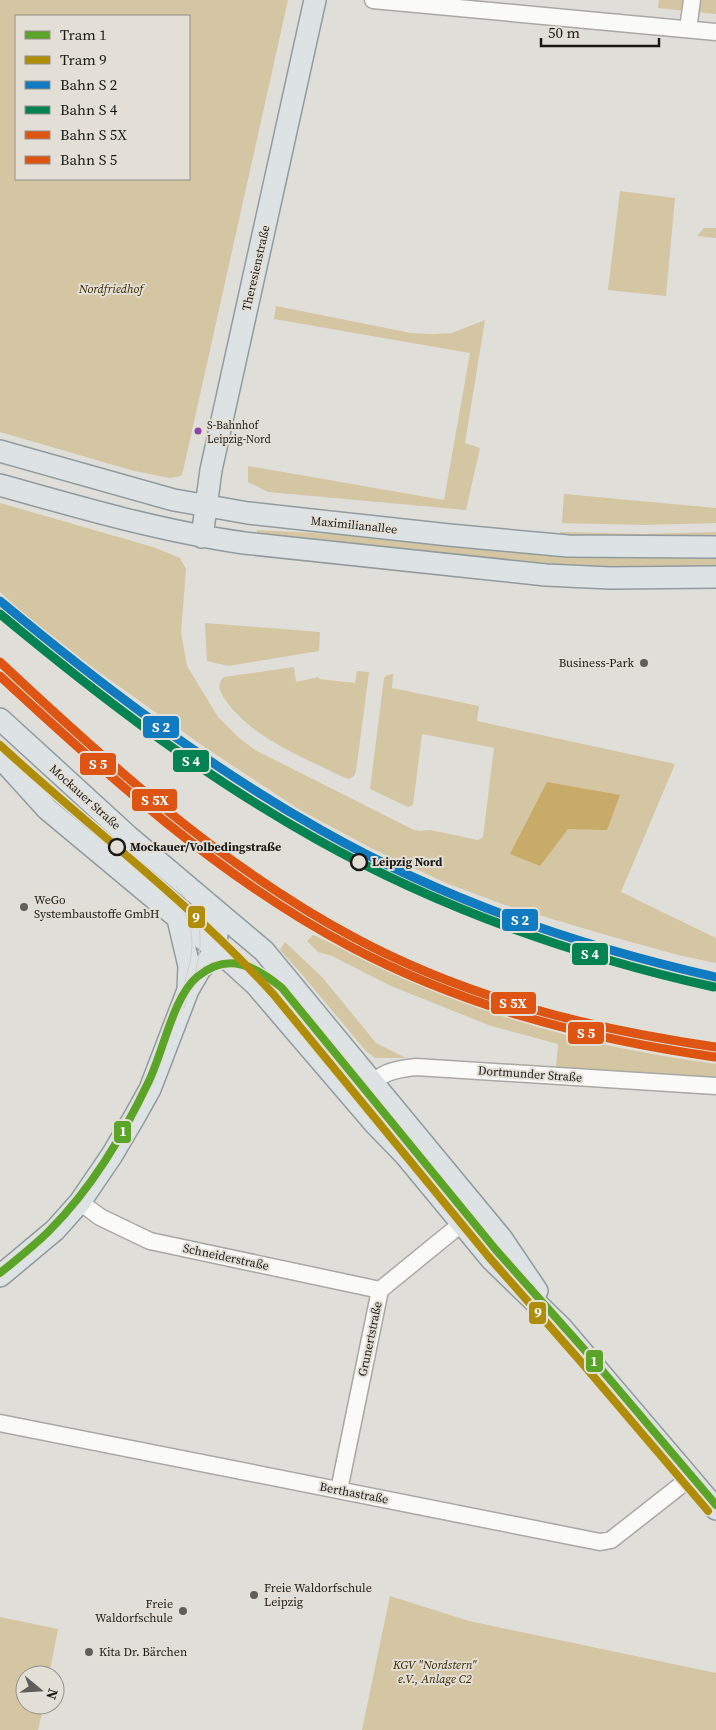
<svg xmlns="http://www.w3.org/2000/svg" width="716" height="1730" font-family="'Source Serif 4',serif">
	<rect width="100%" height="100%" fill="#e0ded9"/>
	<path fill="#d4c5a3" fill-rule="evenodd" d="M0,0H288L183,471L181,476L170,478L134,471L0,432ZM16,16H189V179H16Z
		M659,0H716V14L658,8Z
		M620,191L675,198L666,296L608,290Z
		M704,228H716V238L697,236Z
		M276,306L411,333L433,334L452,333L485,320L465,443L480,448L466,510L268,492L248,482V466L444,500L470,353L274,319Z
		M564,494L716,508V523L643,525L562,523Z
		M0,503L153,547L180,558L186,569L181,633L187,666L218,717L238,737L255,750L414,830L421,831L430,830L478,840L483,837L494,748L422,734L413,805L408,807L370,789L384,678L387,675L393,674L392,688L479,706L477,721L675,764L621,892L716,938V963L678,955L613,937L505,905L446,883L371,848L300,810L203,746L96,670L23,613L0,592Z
		M257,530L716,554V568L586,569L256,536Z
		M560,532L643,534L716,532V538L559,537Z
		M205,623L320,632L319,651L228,666L207,661Z
		M294,667L296,682L319,677V679L355,683L357,671L369,672L356,771L354,776L349,779L343,777C301,756 251,738 224,698C219,690 217,684 224,677Z
		M313,935C377,964 442,995 509,1018C576,1040 646,1055 716,1064V1078L556,1067L558,1044L491,1026L391,986L332,956L318,952L307,941Z
		M285,942L322,977L376,1043L406,1058H375L366,1051L299,971L280,950Z
		M390,1596L469,1621L716,1673V1730H362Z
		M0,1617L58,1629L49,1675H25V1705H44L38,1730H0Z"/>
	<path fill="#c8ab68" d="M547,782L620,795L607,830L568,829L540,866L510,854Z"/>
	<g fill="none" stroke-linecap="round" stroke-linejoin="round">
		<g stroke="#a9a8a4" stroke-width="19">
			<path id="minor" d="M373,0L716,32
				M688,29L692,0
				M353,1098C378,1078 382,1070 416,1067L716,1086
				M80,1202L100,1217L150,1241L380,1290
				M0,1423L600,1542L611,1540L690,1478
				M339,1490L380,1290L461,1224"/>
		</g>
		<g stroke="#919b9e" stroke-width="24">
			<path id="major" d="M0,451L174,500L248,513L449,535L568,546L716,547
				M0,485C81,508 161,531 244,543L546,575L610,578L716,577
				M202,537L211,470L315,0
				M0,719L129,837L264,951L502,1239L537,1291
				M0,757L47,809L233,964L256,985L375,1124L406,1156L492,1260L561,1327L716,1509
				M178,919L189,966L188,990
				M0,1276L55,1230L80,1202L112,1155L135,1116L150,1089L188,990L199,971L216,950L217,931L212,907"/>
		</g>
		<use href="#minor" stroke="#fafaf9" stroke-width="16"/>
		<use href="#major" stroke="#dde3e5" stroke-width="21"/>
		<path stroke="#cececc" stroke-width="1" d="M176,886C182,894 190,903 194,912C209,944 193,977 184,1008
			M166,888C173,897 181,907 186,917C200,944 186,977 178,1003"/>
		<g stroke="#e3dfd6" stroke-width="12">
			<path id="rail-1" d="M0,601C101,685 206,765 321,830C444,900 578,946 716,977"/>
		</g>
		<g stroke="#e3dfd6" stroke-width="12">
			<path id="rail-2" d="M0,614C100,697 203,776 316,839C441,909 575,956 714,987"/>
		</g>
		<g stroke="#e3dfd6" stroke-width="12">
			<path id="rail-3" d="M0,662C109,764 222,867 355,938C467,998 590,1029 716,1047"/>
		</g>
		<g stroke="#e3dfd6" stroke-width="12">
			<path id="rail-4" d="M0,676C108,776 220,878 351,947C465,1007 588,1039 715,1057"/>
		</g>
		<use href="#rail-1" stroke="#107bc0" stroke-width="9"/>
		<use href="#rail-2" stroke="#028351" stroke-width="9"/>
		<use href="#rail-3" stroke="#dd5413" stroke-width="9"/>
		<use href="#rail-4" stroke="#dd5413" stroke-width="9"/>
		<g stroke="#e3dfd6" stroke-width="11">
			<path id="tram-1" d="M0,1273C17,1259 34,1246 49,1231C92,1188 122,1137 148,1083C163,1053 173,997 197,977C228,951 255,966 282,988L496,1250L590,1356L716,1505"/>
		</g>
		<g stroke="#e3dfd6" stroke-width="11">
			<path id="tram-2" d="M0,745C91,829 191,903 274,995L488,1256L582,1363L708,1511"/>
		</g>
		<use href="#tram-1" stroke="#5ba42a" stroke-width="8"/>
		<use href="#tram-2" stroke="#af8d08" stroke-width="8"/>
	</g>
	<circle fill="#8e44ad" stroke="#e3dfd6" stroke-width="2" cx="198" cy="431" r="4.5"/>
	<g fill="#5f5e5a" stroke="#e3dfd6" stroke-width="2">
		<circle cx="644" cy="663" r="5"/>
		<circle cx="24" cy="907" r="5"/>
		<circle cx="254" cy="1595" r="5"/>
		<circle cx="183" cy="1611" r="5"/>
		<circle cx="89" cy="1652" r="5"/>
	</g>
	<g fill="#e3dfd6" stroke="#1a1916" stroke-width="2.5">
		<circle cx="117" cy="847" r="8"/>
		<circle cx="359" cy="862" r="8"/>
	</g>
	<g text-anchor="middle" stroke-width="4" stroke-linejoin="round" paint-order="stroke">
		<g font-size="11" fill="#1a1916" stroke="#e3dfd6" text-anchor="start">
			<text x="207" y="429">S-Bahnhof<tspan x="207" dy="14">Leipzig-Nord</tspan></text>
		</g>
		<g font-size="12" fill="#1a1916" stroke="#e3dfd6">
			<text transform="translate(256 268) rotate(-77)" y="4">Theresienstraße</text>
			<text transform="translate(354 525) rotate(6)" y="4">Maximilianallee</text>
			<text transform="translate(85 797) rotate(42)" y="4">Mockauer Straße</text>
			<text transform="translate(530 1074) rotate(4)" y="4">Dortmunder Straße</text>
			<text transform="translate(226 1257) rotate(12)" y="4">Schneiderstraße</text>
			<text transform="translate(370 1339) rotate(-78)" y="4">Grunertstraße</text>
			<text transform="translate(354 1493) rotate(11)" y="4">Berthastraße</text>
		</g>
		<g font-size="12" font-style="italic" fill="#382800" stroke="#e3dfd6">
			<text x="111" y="293">Nordfriedhof</text>
			<text x="435" y="1669">KGV "Nordstern"<tspan x="435" dy="14">e.V., Anlage C2</tspan></text>
		</g>
		<g font-size="12" fill="#1a1916" stroke="#e3dfd6" text-anchor="start">
			<text x="634" y="667" text-anchor="end">Business-Park</text>
			<text x="34" y="904">WeGo<tspan x="34" dy="14">Systembaustoffe GmbH</tspan></text>
			<text x="264" y="1592">Freie Waldorfschule<tspan x="264" dy="14">Leipzig</tspan></text>
			<text x="173" y="1608" text-anchor="end">Freie<tspan x="173" dy="14">Waldorfschule</tspan></text>
			<text x="99" y="1656">Kita Dr. Bärchen</text>
		</g>
		<g font-size="12" font-weight="bold" fill="#1a1916" stroke="#e3dfd6" text-anchor="start">
			<text x="130" y="851">Mockauer/Volbedingstraße</text>
			<text x="372" y="866">Leipzig Nord</text>
		</g>
	</g>
	<g stroke="#e3dfd6" stroke-width="2">
		<rect x="142" y="715" width="38" height="24" rx="5" fill="#107bc0"/>
		<rect x="172" y="749" width="38" height="24" rx="5" fill="#028351"/>
		<rect x="79" y="752" width="38" height="24" rx="5" fill="#dd5413"/>
		<rect x="131" y="788" width="47" height="24" rx="5" fill="#dd5413"/>
		<rect x="187" y="905" width="19" height="24" rx="5" fill="#af8d08"/>
		<rect x="501" y="908" width="38" height="24" rx="5" fill="#107bc0"/>
		<rect x="571" y="942" width="38" height="24" rx="5" fill="#028351"/>
		<rect x="490" y="991" width="47" height="24" rx="5" fill="#dd5413"/>
		<rect x="567" y="1021" width="38" height="24" rx="5" fill="#dd5413"/>
		<rect x="113" y="1120" width="19" height="24" rx="5" fill="#5ba42a"/>
		<rect x="528" y="1301" width="19" height="24" rx="5" fill="#af8d08"/>
		<rect x="585" y="1349" width="19" height="24" rx="5" fill="#5ba42a"/>
	</g>
	<g font-size="14" text-anchor="middle" font-weight="bold" fill="#fff">
		<text x="161" y="732">S 2</text>
		<text x="191" y="766">S 4</text>
		<text x="98" y="769">S 5</text>
		<text x="155" y="805">S 5X</text>
		<text x="196" y="922">9</text>
		<text x="520" y="925">S 2</text>
		<text x="590" y="959">S 4</text>
		<text x="513" y="1008">S 5X</text>
		<text x="586" y="1038">S 5</text>
		<text x="123" y="1136">1</text>
		<text x="538" y="1317">9</text>
		<text x="594" y="1366">1</text>
	</g>
	<rect x="15" y="15" width="175" height="165" fill="#e3dfd6" stroke="#939089"/>
	<rect x="25" y="31" width="25" height="8" fill="#5ba42a" stroke="#939089"/>
	<text x="60" y="40" font-size="15" fill="#1a1916">Tram 1</text>
	<rect x="25" y="56" width="25" height="8" fill="#af8d08" stroke="#939089"/>
	<text x="60" y="65" font-size="15" fill="#1a1916">Tram 9</text>
	<rect x="25" y="81" width="25" height="8" fill="#107bc0" stroke="#939089"/>
	<text x="60" y="90" font-size="15" fill="#1a1916">Bahn S 2</text>
	<rect x="25" y="106" width="25" height="8" fill="#028351" stroke="#939089"/>
	<text x="60" y="115" font-size="15" fill="#1a1916">Bahn S 4</text>
	<rect x="25" y="131" width="25" height="8" fill="#dd5413" stroke="#939089"/>
	<text x="60" y="140" font-size="15" fill="#1a1916">Bahn S 5X</text>
	<rect x="25" y="156" width="25" height="8" fill="#dd5413" stroke="#939089"/>
	<text x="60" y="165" font-size="15" fill="#1a1916">Bahn S 5</text>
	<g transform="translate(40 1690) rotate(108)"><circle r="24" fill="#e3dfd6" stroke="#939089"/>
	<path d="M0-4L9 19L0 12L-9 19Z" fill="#5f5e5a"/>
	<text y="-8" font-size="14" font-weight="bold" text-anchor="middle" fill="#1a1916">N</text>
	</g>
	<path d="M541 38v8h118v-8" fill="none" stroke="#1a1916" stroke-width="2.5"/>
	<text x="548" y="38" font-size="15" fill="#1a1916" stroke="#e3dfd6" stroke-width="4" paint-order="stroke">50 m</text>
</svg>
